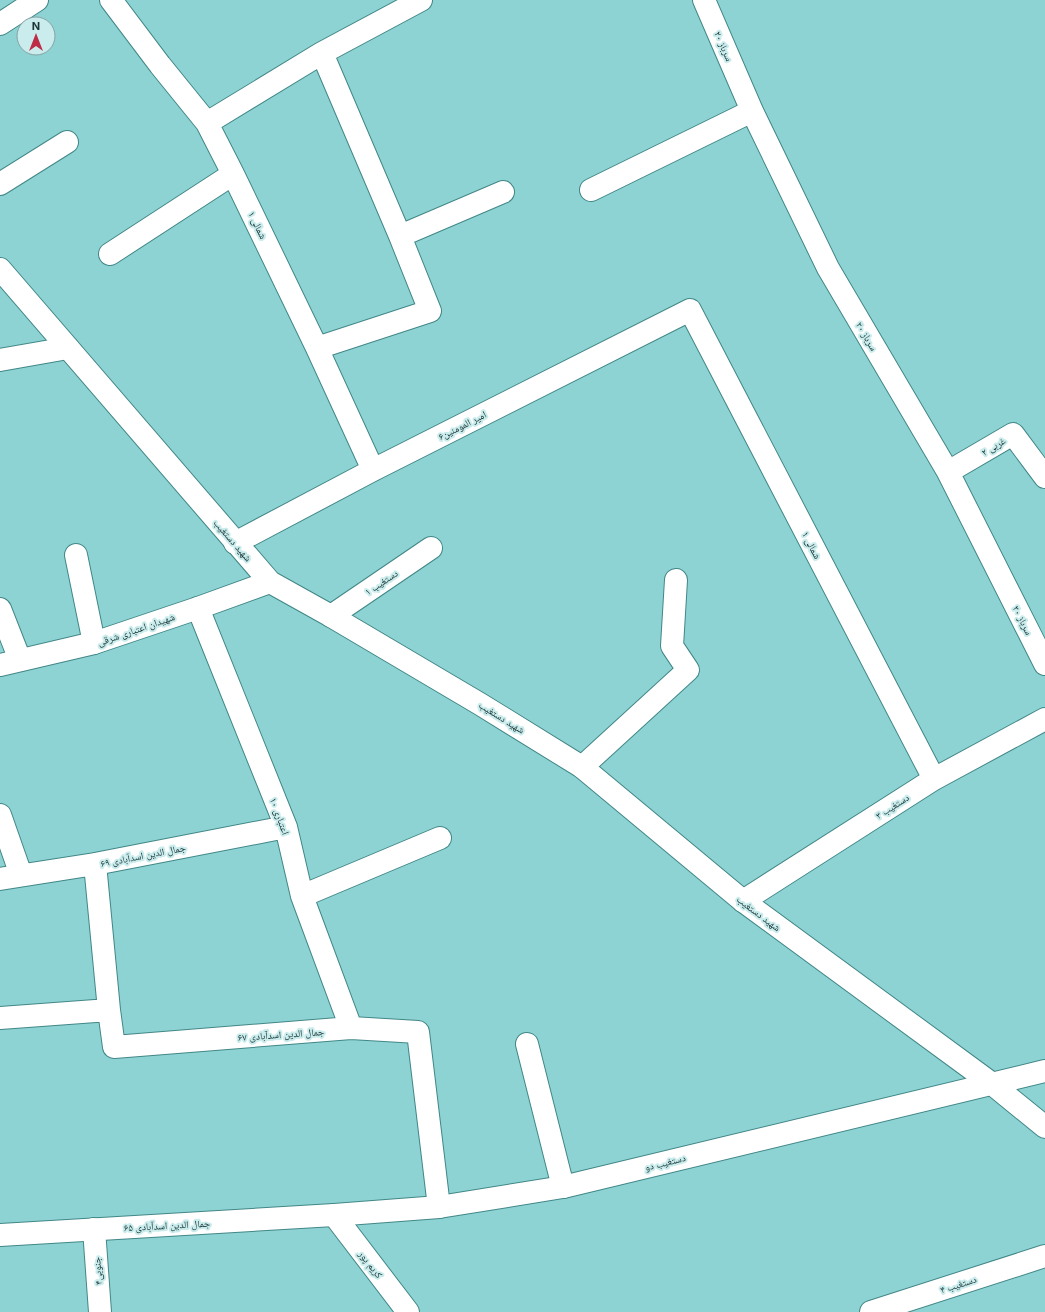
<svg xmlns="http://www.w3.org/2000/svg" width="1045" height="1312" font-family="Inter,'Noto Naskh Arabic',sans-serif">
	<rect width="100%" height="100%" fill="#8ed3d3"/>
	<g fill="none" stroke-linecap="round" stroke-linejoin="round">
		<g stroke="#428787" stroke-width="24">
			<path id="minor" d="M111,0L160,65L207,123L233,174L317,348L373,470
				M704,0L752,111L828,268L948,472L1045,664
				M0,24L37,0
				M207,123L322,53L421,0
				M0,184L67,142
				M591,190L752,111
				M400,236L503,192
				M110,254L233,174
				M317,348L430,311L400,236L322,53
				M0,360L68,348
				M948,472L1013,434L1045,477
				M235,543L373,470L690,310L934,779
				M76,555L94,643
				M198,608L286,827L302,896L351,1028
				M0,609L20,660
				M331,616L431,548
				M582,767L688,670L672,646L676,580
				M0,815L21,875
				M95,864L109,1010
				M0,879L95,864L286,827
				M302,896L440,838
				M743,901L934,779L1045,719
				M0,1018L109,1010L114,1047L351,1028L418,1032L439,1207
				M527,1044L563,1187
				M334,1215L408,1312
				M94,1229L100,1312
				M871,1312L1045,1256"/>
		</g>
		<g stroke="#428787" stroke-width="24">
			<path id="tertiary" d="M0,269L270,582L331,616L480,704L582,767L743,901L991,1083L1045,1127
				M0,665L94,643L198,608L270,582
				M0,1235L334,1215L439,1207L563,1187L1045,1071"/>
		</g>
		<use href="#minor" stroke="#fff" stroke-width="22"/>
		<use href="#tertiary" stroke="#fff" stroke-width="22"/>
	</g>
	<g text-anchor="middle" stroke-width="4" stroke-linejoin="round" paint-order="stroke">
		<g font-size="10" fill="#1a3637" stroke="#cbecec">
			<text transform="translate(724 46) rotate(66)" y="4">سرباز ۲۰</text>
			<text transform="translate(258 225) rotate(64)" y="4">شمالی ۱</text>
			<text transform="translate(867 336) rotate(59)" y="4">سرباز ۲۰</text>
			<text transform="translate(462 425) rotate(-27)" y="4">امیر المومنین۶</text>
			<text transform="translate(993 446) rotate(-31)" y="4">غربی ۲</text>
			<text transform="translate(233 540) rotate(49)" y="4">شهید دستغیب</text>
			<text transform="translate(812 545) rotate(63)" y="4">شمالی ۱</text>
			<text transform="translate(381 582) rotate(-34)" y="4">دستغیب ۱</text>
			<text transform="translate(1023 620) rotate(63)" y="4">سرباز ۲۰</text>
			<text transform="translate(136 629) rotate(-19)" y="4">شهیدان اعتباری شرقی</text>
			<text transform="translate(502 717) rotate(32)" y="4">شهید دستغیب</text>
			<text transform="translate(892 806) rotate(-33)" y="4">دستغیب ۳</text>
			<text transform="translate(280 816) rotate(70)" y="4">اعتباری ۱۰</text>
			<text transform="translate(143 855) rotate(-11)" y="4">جمال الدین اسدآبادی ۶۹</text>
			<text transform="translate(759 913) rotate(37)" y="4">شهید دستغیب</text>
			<text transform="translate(281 1034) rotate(-4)" y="4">جمال الدین اسدآبادی ۶۷</text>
			<text transform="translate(665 1162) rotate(-14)" y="4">دستغیب دو</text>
			<text transform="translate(167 1225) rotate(-3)" y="4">جمال الدین اسدآبادی ۶۵</text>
			<text transform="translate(371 1264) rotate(52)" y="4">کریم پور</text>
			<text transform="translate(97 1271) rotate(-94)" y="4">جنوبی۴</text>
			<text transform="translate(958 1284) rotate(-18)" y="4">دستغیب ۴</text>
		</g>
	</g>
	<g transform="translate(36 36)"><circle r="19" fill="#cbecec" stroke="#84a3a4"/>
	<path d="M0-3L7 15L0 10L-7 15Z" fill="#bd2d47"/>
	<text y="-6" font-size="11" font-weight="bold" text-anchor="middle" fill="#1a3637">N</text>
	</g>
</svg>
